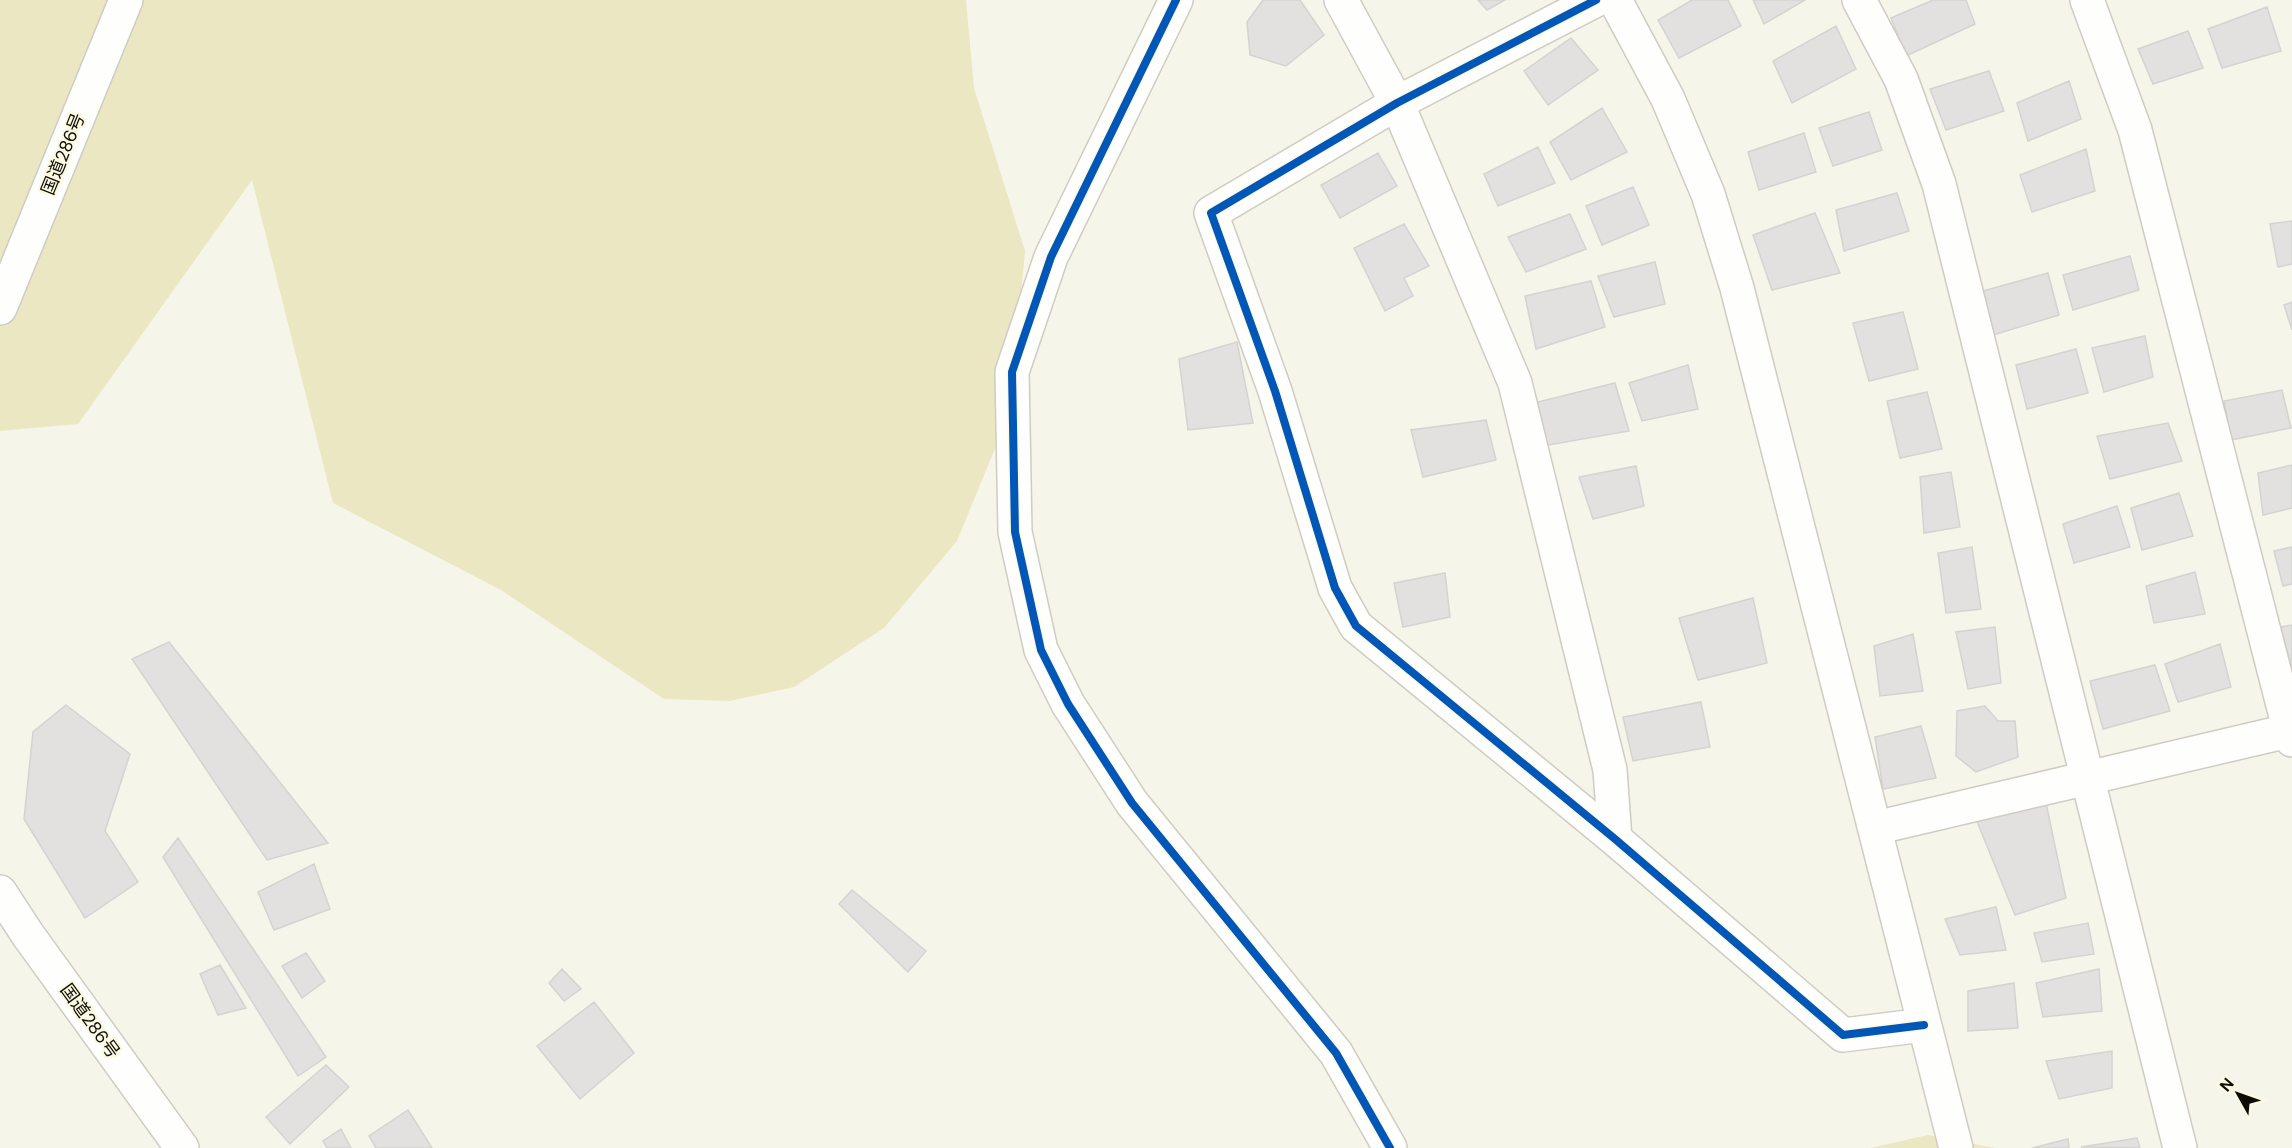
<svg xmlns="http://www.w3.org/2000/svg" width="2292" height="1148" font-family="'DM Sans','Noto Sans JP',sans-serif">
	<rect width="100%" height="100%" fill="#f6f5e9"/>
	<path fill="#ece7c3" d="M0,0H966L974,88L1025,251L1010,412L957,541L884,628L794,687L730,701L664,699L501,590L333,503L252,180L78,424L0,431Z
		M1928,1135L1995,1148H1870Z"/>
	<path fill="#e2e1df" stroke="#d4d3d1" stroke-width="1.5" d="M1263,0H1300L1324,35L1286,66L1250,55L1247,22Z
		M1478,0H1505L1487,10Z
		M1692,0H1728L1741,26L1679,58L1658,20Z
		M1753,0H1805L1764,24Z
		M1933,0H1966L1975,24L1906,56L1891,18Z
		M2267,7L2281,51L2222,68L2208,29Z
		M1836,26L1856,69L1792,103L1773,61Z
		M2188,31L2203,68L2153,84L2138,49Z
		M1571,38L1598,70L1548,105L1524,71Z
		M1989,71L2004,111L1946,130L1930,89Z
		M2069,81L2081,119L2028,141L2017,103Z
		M1602,108L1627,152L1571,180L1550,142Z
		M1869,112L1882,150L1833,166L1819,128Z
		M1804,133L1816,172L1759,190L1748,152Z
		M1538,147L1555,183L1498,206L1484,174Z
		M2086,149L2095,191L2032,212L2020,175Z
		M1378,153L1397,186L1340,218L1321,185Z
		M1633,187L1649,225L1602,245L1586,206Z
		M1897,193L1909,231L1844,251L1836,210Z
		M1815,213L1840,273L1772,290L1753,235Z
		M1570,214L1586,249L1526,272L1508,237Z
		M2292,221V264L2278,267L2270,224Z
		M1404,224L1429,266L1404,278L1413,296L1385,311L1354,248Z
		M2130,256L2139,290L2073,310L2063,275Z
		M1655,262L1665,304L1614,317L1598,276Z
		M2048,273L2059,315L1993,335L1983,291Z
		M1591,281L1605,327L1536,349L1525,296Z
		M2292,302V330L2284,305Z
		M1903,312L1918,369L1869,381L1853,323Z
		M2145,336L2153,377L2104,392L2092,348Z
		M1237,342L1253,423L1188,430L1179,359Z
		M2076,349L2088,393L2027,409L2016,365Z
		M1688,365L1698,409L1642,421L1629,383Z
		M1615,383L1629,431L1543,446L1534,403Z
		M2282,390L2291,428L2231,440L2224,401Z
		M1927,392L1942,449L1900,458L1887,401Z
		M1486,420L1496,460L1423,477L1411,430Z
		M2168,423L2182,461L2110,479L2097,436Z
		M2292,465V508L2263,515L2258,473Z
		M1636,466L1644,506L1593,519L1579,477Z
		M1951,472L1960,527L1924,533L1920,477Z
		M2179,493L2193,536L2142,550L2131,508Z
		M2117,506L2130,547L2074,563L2063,524Z
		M1972,547L1981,609L1946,613L1938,553Z
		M2292,547V584L2283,586L2274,551Z
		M2195,572L2205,614L2154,623L2146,586Z
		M1445,573L1450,617L1403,627L1394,583Z
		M1753,598L1767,663L1698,680L1679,618Z
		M2292,625V668L2280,627Z
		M1995,627L2001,683L1968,689L1956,632Z
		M1913,634L1923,691L1880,696L1874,646Z
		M169,642L328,843L267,860L132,659Z
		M2220,644L2231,687L2178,702L2165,664Z
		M2155,665L2170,711L2103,729L2090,681Z
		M1701,702L1710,747L1633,761L1623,717Z
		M66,705L130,754L105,831L138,882L85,918L24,819L33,732Z
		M1985,706L1998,721H2015L2018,757L1976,772L1956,756L1957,711Z
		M1921,726L1936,778L1883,789L1875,737Z
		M2046,803L2066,898L2015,915L1976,819Z
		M178,838L326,1057L298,1076L163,857Z
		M314,864L330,909L274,930L258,892Z
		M852,890L926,951L908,972L839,904Z
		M1996,907L2006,950L1960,955L1945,919Z
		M2088,923L2094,954L2042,962L2034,933Z
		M306,953L325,981L302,998L282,966Z
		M220,965L246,1008L218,1015L200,974Z
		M562,969L581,989L564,1001L549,983Z
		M2099,969L2102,1011L2043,1017L2036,983Z
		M2014,983L2018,1028L1968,1031V991Z
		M594,1002L634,1053L580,1099L537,1046Z
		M2112,1051V1088L2059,1099L2046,1061Z
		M326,1065L349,1087L290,1144L266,1117Z
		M408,1110L432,1148H376L369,1136Z
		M341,1129L351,1148H327L323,1141Z
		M2137,1138L2140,1148L2081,1147Z
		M2068,1139L2069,1148H2032Z"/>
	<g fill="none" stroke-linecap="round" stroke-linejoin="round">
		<g stroke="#ceccc3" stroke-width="36">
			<path id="street" d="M1341,0L1397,103L1515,383L1610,770L1615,839
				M1596,0L1397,103L1211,213L1275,391L1335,588L1356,626L1615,839L1843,1035L1924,1025
				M1615,0L1668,99L1708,194L1737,288L1956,1148
				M1859,0L1901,79L1939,184L2180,1148
				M2087,0L2135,130L2292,740
				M1875,828L2292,730"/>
		</g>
		<g stroke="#ceccc3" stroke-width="36">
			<path id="secondary" d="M1176,0L1051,257L1012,372L1015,532L1041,650L1068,704L1132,803L1336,1053L1390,1148"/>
		</g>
		<g stroke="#ceccc3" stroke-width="36">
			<path id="highway" d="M0,308L126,0
				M0,892L28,935L182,1148"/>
		</g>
		<use href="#street" stroke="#fefefc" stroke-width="33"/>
		<use href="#secondary" stroke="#fefefc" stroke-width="33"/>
		<use href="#highway" stroke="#fefefc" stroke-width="33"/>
		<g stroke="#fcf9e3" stroke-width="11">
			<path id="cycleway" d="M1176,0L1051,257L1012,372L1015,532L1041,650L1068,704L1132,803L1336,1053L1390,1148
				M1596,0L1397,103L1211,213L1275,391L1335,588L1356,626L1615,839L1843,1035L1924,1025"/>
		</g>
		<use href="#cycleway" stroke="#0057b8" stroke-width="8"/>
	</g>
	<g text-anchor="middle" stroke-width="5" stroke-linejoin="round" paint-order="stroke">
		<g font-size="18" fill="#0d0c06" stroke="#fcf9e3">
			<text transform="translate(63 154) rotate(-68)" y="6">国道286号</text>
			<text transform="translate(90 1021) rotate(54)" y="6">国道286号</text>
		</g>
	</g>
	<g transform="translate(2238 1094) rotate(310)" stroke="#fcf9e3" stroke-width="4.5" paint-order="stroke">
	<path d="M0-4.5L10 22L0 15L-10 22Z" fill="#0d0c06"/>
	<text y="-9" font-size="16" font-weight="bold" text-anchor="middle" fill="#0d0c06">N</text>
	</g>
</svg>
